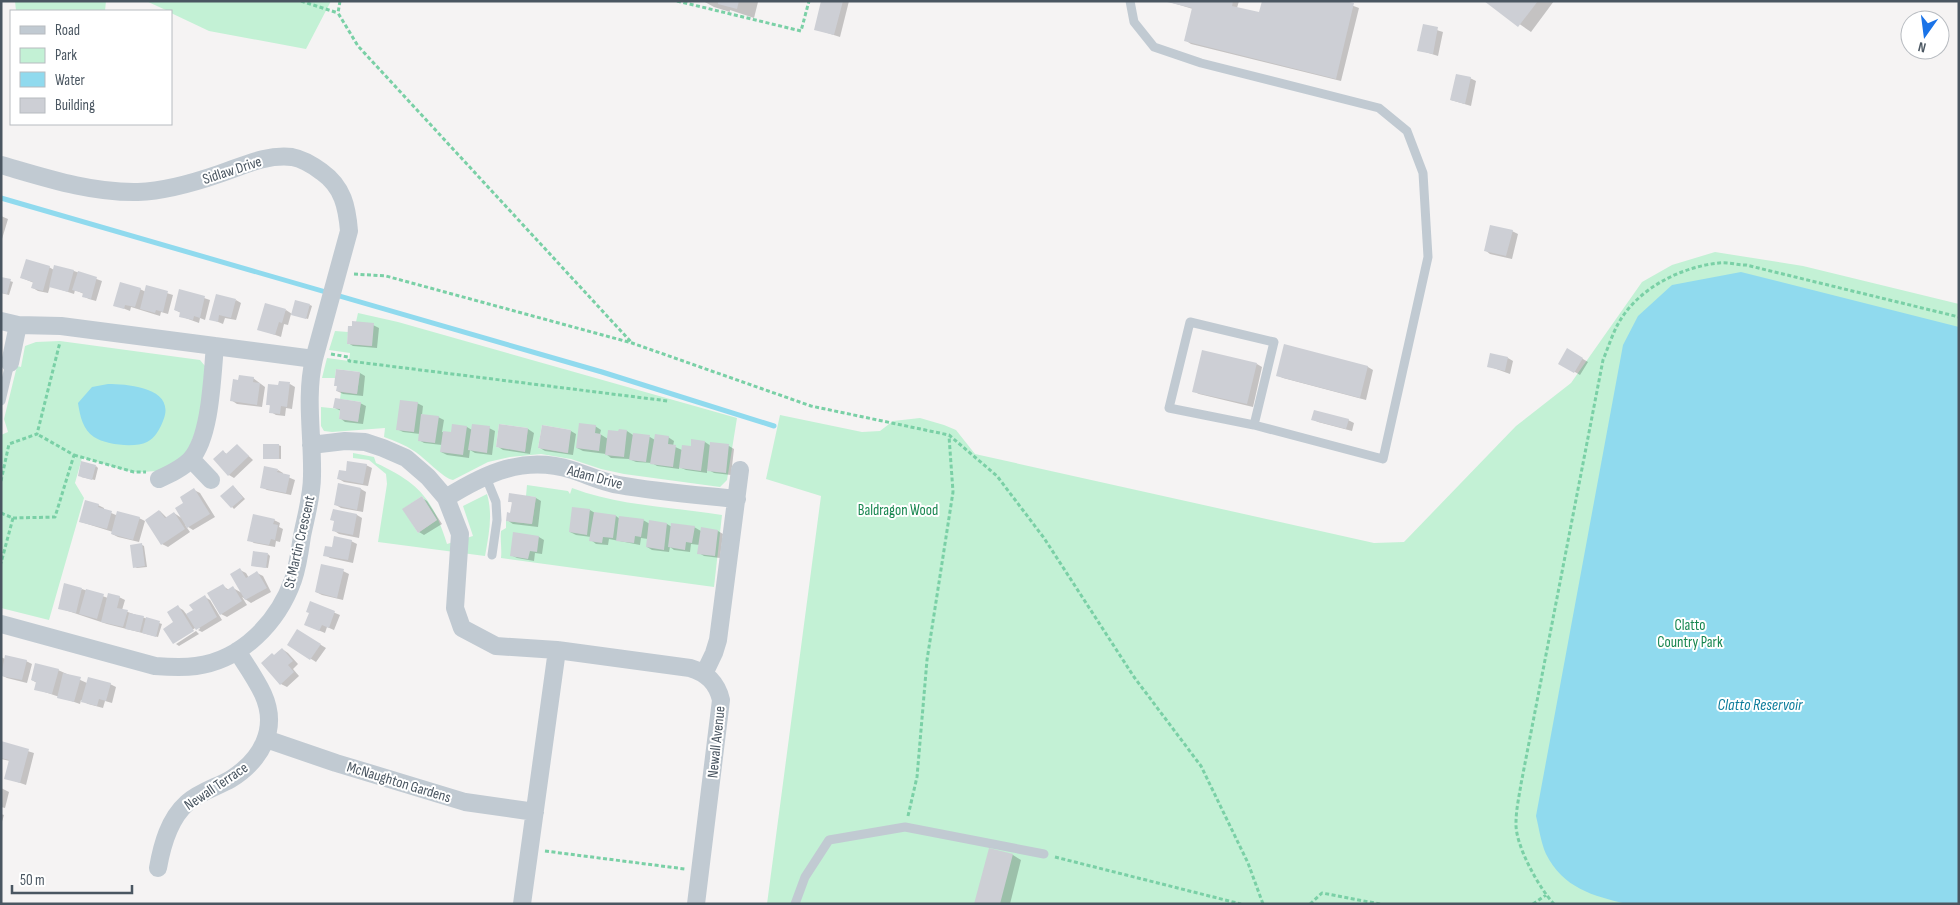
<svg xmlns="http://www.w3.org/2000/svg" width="1960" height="905" font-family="'Sofia Sans Condensed',sans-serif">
	<rect width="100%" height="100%" fill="#f5f3f3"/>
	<path fill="#c3f1d5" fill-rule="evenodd" d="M15,1H106L105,11H16Z
		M146,1H331L306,49L209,31L171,13V11H168Z
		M1715,252L1803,266L1959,304V904H767L821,496L766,479L780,415L862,432L880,431L893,421L920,418L944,425L956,430L975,454L1374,543L1404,542L1516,426L1571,383L1642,282L1672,265Z
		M358,313L398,322L737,418L727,480L720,487L624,474L601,469L571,459L541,454L510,457L488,462L453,480C444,479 424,457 414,451C405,445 395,441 384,437L385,428L332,432L324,431L321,426V407L340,409L339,419L358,421L361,402L340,399L341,392L357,394L360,372L336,369L335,378H322L327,358L349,361L350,353L329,350L335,331L348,332L347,344L372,346L356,322ZM499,424L528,428L525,451L496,447ZM542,425L571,430L567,453L538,448Z
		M60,341L200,360L205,366L200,420L186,455L159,472C151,470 144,473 136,472C118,470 100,461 82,458L75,483L84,498L49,620L1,608V435L8,432L4,419L17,366L21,367L25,346L36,342Z
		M353,453L374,457L376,463C419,483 433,499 447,544L473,536L463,506L487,494C493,515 489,534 485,556L378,542L387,484L386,474L369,460L353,458ZM422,496L437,520L418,533L403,509Z
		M527,485L568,491L570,494L572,488C620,506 672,507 722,515L714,587L501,558C502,548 500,540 501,531L506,528V521L532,524L536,497L526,496Z"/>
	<path fill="#90daee" d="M1741,272L1959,327V904H1627C1593,896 1563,888 1546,854C1541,843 1539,828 1536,816L1623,345L1638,316L1672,285Z
		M108,384C129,384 177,388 163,421C160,429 155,438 147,442C135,448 106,445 94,437C83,430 80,416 78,403L92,387Z"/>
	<path fill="#0003" d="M703,1H756L758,2L754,18L730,10V12L714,7Z
		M823,1H849L840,37L815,29Z
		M1166,1H1239L1237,8L1260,14L1340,1L1359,8L1341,81L1191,44L1185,40L1193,9Z
		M1486,1H1554L1531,32Z
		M1424,26L1443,32L1438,56L1419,50Z
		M1470,78L1476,81L1471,106L1451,100Z
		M1,216L8,219L2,239L1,238Z
		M1512,231L1518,234L1512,259L1490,254L1485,250Z
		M49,267L54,270L74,271L102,281L96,301L89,299L83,296L84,294L75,290L74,294L50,286L48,293L38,291L33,288L34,283L22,278Z
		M10,281L13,282L9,295L1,293Z
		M147,287L173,295L168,314L161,312L160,316L131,307L130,311L115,305L140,289L146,292Z
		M180,290L210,300L205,320L200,318L199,323L180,316L181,313L175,310Z
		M236,300L241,303L236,320L225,318L223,324L211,319Z
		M310,305L312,306L308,319L291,314L288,325L284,324L281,337L259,329L286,310L292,314Z
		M373,325L379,328L377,348L353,346L348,343Z
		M1285,346L1368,367L1373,370L1366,400L1283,378L1277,375Z
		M1568,350L1588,362L1580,375L1560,363Z
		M1508,358L1513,361L1510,374L1488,366Z
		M1257,364L1262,367L1253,407L1199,394L1193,391Z
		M360,373L365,376L363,396L343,394L337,391L338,387L335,385Z
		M253,378L265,387L262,407L237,404L231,400L239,381Z
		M290,384L295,387L292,409L286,408L285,416L276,415L271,412V406L267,404L279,387Z
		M360,403L366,406L363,424L345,422L340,418L341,411L335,408Z
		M417,403L423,406L422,415L438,417L444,420L442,432L452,433L467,427L472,430L489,428L495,431L492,455L475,453L470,450L469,458L447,455L441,452L442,445L424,443L419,440L420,434L403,432L397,429Z
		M1312,419L1348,420L1354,423L1352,431L1318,422Z
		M500,425L528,429L534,433L530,454L503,450L497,446Z
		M595,426L601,430L600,434L608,439L627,431L633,435L650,437L655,440L668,437L674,441L673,446L682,450L705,442L711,446H729L734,449L731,475L714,473L707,469V473L686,470L679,467V469L657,466L652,463L636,462L629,459L611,458L606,454L583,451L577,448Z
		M571,431L576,434L573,455L545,451L540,448Z
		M237,445L253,460L234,478L229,475L223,452L227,454Z
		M278,445L281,446V459L265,458Z
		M366,465L372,468L368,486L344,482L339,479L347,473Z
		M96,466L98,468L95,480L81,477Z
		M278,470L283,473V475L295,480L291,495L267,490L261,487Z
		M339,485L361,489L366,492L363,512L341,508L336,505Z
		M235,488L245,499L234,509L222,496Z
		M194,490L200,493L215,517L193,530L185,525L190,532L168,547L162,544L160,511L167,518L174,513L183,519L185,503Z
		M422,498L427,501L442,524L424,535L419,532Z
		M536,498L541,501L538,527L513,524L507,520L511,514L513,503L509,501Z
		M98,505L104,508V510L116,515L139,518L145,521L139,542L118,537L112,534L113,532L81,522Z
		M590,510L595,513L616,516L620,519L643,520L650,524H667L672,527H694L701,531L702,529L718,531L723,534L720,558L704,556L699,553L700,545L691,544L690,552L674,550L670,547L669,552L652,550L647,547L648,539L641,538L640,545L609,539L608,545L596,544L591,540V537L576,535L570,532Z
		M334,511L357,515L362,518L359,538L339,534L333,530L335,521Z
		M274,520L280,523L279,527L283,529L280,542L276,541L275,547L254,543L249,540Z
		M514,533L539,537L544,540L542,554L535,553L534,561L517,558L511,555Z
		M351,541L357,544L353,563L330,558L325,555L333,549Z
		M142,545L144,546L147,567L137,568L135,567Z
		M268,554L270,556L268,568L255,566Z
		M240,570L246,573L249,578L257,573L263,576L271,592L251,603L242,597L247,605L227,617L221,614L223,586L229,590L233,588L242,593Z
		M343,571L349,574L343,600L322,595L316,592Z
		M82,589L108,598L119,597L125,600L122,610L162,624L158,637L107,624L59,608Z
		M205,597L210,600L222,620L202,632L198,630L200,629L198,626L195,628L174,643L178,607L183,610L187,615L194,611Z
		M311,603L340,615L334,630L327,627L325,633L306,625L310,613Z
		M196,631L199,634L179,646L176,644Z
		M303,634L326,648L316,662L289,645Z
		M282,649L288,653L298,664L293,669L299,676L287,687L281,684L274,656Z
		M1,657L5,659L26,661L32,664L27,683L7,678L1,675Z
		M58,670L87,683L110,684L116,687L112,703L105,701L103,708L88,704L81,700L80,704L36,689L37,683L32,680Z
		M1,743L34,753L26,785L6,778L10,761L1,759Z
		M1,788L9,792L5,808L1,807Z
		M1,814L4,815L1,825Z
		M990,849L1013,855L1021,860L1010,904H975Z"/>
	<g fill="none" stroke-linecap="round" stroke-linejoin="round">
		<path stroke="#90daee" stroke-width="5" d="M1,198L602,372L774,426"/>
	</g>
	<path fill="#cdcfd5" d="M718,1H739L737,9L718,4Z
		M821,1H843L834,35L814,30Z
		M1233,1L1232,6L1259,12L1262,1H1345L1354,3L1336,79L1184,41L1192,8L1167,2Z
		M1484,1H1538L1518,27Z
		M1423,24L1438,27L1433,54L1417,51Z
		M1456,74L1471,77L1465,104L1450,100Z
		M1490,225L1513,230L1506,256L1484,251Z
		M26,259L50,266L43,291L31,288L33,282L20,278Z
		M54,265L74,270L68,292L49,287Z
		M78,271L97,277L91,299L82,297L83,293L72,290Z
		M1,277L11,279L7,294L1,293Z
		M120,282L141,288L135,307L125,305L124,309L113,306Z
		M146,285L168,291L163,312L156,310L155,313L140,309Z
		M179,289L205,296L200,318L194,316L193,320L179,317L180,312L174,310Z
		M216,294L236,299L231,318L219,315L218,322L209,320Z
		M295,300L310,304L306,319L291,315Z
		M265,303L286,309L282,323L279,322L275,335L257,330Z
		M352,321L374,323L372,346L347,344L348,326H352Z
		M1284,344L1368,366L1360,398L1276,376Z
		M1567,348L1583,358L1574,373L1558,364Z
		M1202,350L1257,363L1247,404L1192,392Z
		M1490,353L1508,357L1505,371L1487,367Z
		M336,369L360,372L357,394L336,391L337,386H334Z
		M239,375L254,377L253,382L260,383L257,405L230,401L233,379L238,380Z
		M279,381L290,382L287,407L281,406L280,414L269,413L270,405H266L268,384L278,385Z
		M335,398L361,402L358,422L339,419L340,409L333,408Z
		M400,400L418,402L414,432L396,430Z
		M1314,410L1349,419L1346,429L1311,420Z
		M421,414L439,416L435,443L418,441Z
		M579,423L596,425L595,433L601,434L599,451L576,448Z
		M452,424L467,426L463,455L440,452L443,431L451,432Z
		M472,424L490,426L487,453L468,450Z
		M499,424L528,428L525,452L496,447Z
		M542,425L571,430L568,453L538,448Z
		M619,429L627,430L624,457L605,455L608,430L618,431Z
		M633,433L650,435L646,462L629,460Z
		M655,434L669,436L668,444L676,445L673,467L650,464Z
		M691,439L705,441L701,471L679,468L682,445L691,446Z
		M710,442L729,444L726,473L707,471Z
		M237,444L249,456L228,476L213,459L223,450L226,454Z
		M263,444H279V459H263Z
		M81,461L96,465L92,480L78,476Z
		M347,461L367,464L363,484L337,479L339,470L346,471Z
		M264,466L278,469L277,472L290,475L286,493L260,488Z
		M338,483L361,488L357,510L334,505Z
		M233,485L243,498L231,508L220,496Z
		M194,488L210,514L187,528L175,508L183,503L180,497Z
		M509,493L536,497L532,524L506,521L507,512L510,513L512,502H508Z
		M422,496L437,520L418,533L402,509Z
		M85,500L99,504L98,507L112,511L107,529L79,522Z
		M572,507L590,509L587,535L569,532Z
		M333,509L357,514L353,535L332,531L334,521L330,520Z
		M159,510L165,518L174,512L185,529L161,545L145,520Z
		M117,511L140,517L133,540L111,534Z
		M594,512L616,515L613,538L603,537L602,543L589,541Z
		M253,514L275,519L273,524L278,525L275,540L271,539L269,545L247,541Z
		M619,516L644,519L641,537L635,536L634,543L616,541Z
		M649,520L667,523L664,550L646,547Z
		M671,523L695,526L692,543L686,542L685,550L668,547Z
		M701,527L718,530L715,556L697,554Z
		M513,532L539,536L537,552L530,551L528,559L510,556Z
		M334,536L352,540L348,560L323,556L325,546L332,547Z
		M142,543L145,566L133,568L130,545Z
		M253,551L268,553L266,568L251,566Z
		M321,564L344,569L337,598L315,592Z
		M240,568L246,578L257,571L267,588L245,600L230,574Z
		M64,583L82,588L76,613L58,609Z
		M223,584L227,590L233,586L242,601L220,615L207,593Z
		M86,589L104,594L97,619L79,614Z
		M108,593L120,596L117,608L128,610L123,627L101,622Z
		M205,595L217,617L196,630L186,614L193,610L189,605Z
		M310,601L335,611L329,628L322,625L319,631L304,625L309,613L306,612Z
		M178,605L194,631L173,644L163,629L173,622L167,612Z
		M129,613L144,616L140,632L125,629Z
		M146,617L160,621L156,637L142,633Z
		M297,629L321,644L310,660L287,645Z
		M282,648L293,661L288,665L294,672L280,685L261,663L272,653L274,655Z
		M5,655L27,660L22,680L1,676Z
		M35,663L59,669L52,694L34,690L36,682L31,680Z
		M63,673L81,677L74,702L57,698Z
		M88,677L111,683L106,701L99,699L97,706L81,702Z
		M1,741L29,749L20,783L4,779L9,760L1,758Z
		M989,848L1013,854L1000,904H974Z"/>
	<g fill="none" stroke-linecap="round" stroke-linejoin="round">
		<path stroke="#7ad0a6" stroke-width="3" stroke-dasharray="4 2.5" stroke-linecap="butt" d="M301,1L338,13
			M340,1L338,13L358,46L632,343
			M677,1L801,31L809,1
			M354,274L386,276L632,343L811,406L949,435L997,476L1044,538L1134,677L1201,766L1248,863L1263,904
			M331,354L348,357L349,361L668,401
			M74,455L134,472H146
			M1,481L9,444L37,434L60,342
			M1,513L13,518L1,563
			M13,518L55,517L74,455L37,434
			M908,816L917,777L927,660L953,492L949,436
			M545,851L685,869
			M1055,857L1241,904
			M1310,904L1322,893L1380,904
			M1533,904L1546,895
			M1554,904C1539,888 1515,845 1516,823C1516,810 1519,797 1521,784L1603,360C1608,348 1612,335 1618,324C1637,289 1680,267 1719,263C1728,262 1737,265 1746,265L1959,317"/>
		<path stroke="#c1cad2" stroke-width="9" d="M1130,1L1134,22L1154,47L1201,63L1379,108L1407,131L1423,173L1428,257L1383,459L1254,425L1169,408L1190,322L1274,342L1254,425
			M1,401L10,363
			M485,475L496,502L497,520L492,555
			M795,904L805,877L829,840L905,827L1044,854"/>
		<path stroke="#c1cad2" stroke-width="18" d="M1,165C46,178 91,193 138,192C166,191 193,183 219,174C243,166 266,154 292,157C303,159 314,166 322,172C343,187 347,207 349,231L314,359
			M1,321L18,325L61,326L314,359C305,397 313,437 312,476C312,496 306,516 302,536C300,550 298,566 293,580C278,622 242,660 196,666C182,668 168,667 155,666L1,624
			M10,363L18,325
			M311,445L345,441L365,442L383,448L406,458L428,477L446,498L460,534L455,608L462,628L496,646L557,650L690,668C707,673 717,683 721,700L696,904
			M191,459L211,480
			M159,479C170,474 183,468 191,459C211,436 212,376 215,346
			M446,498C486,473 524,455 572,470C588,475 602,482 619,485C658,492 698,495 737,499
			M704,674L714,653L718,640L740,470
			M266,739L336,763L465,802L535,812
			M158,868C162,845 169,819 187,803C199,792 217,787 231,779C261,760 279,729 263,694C256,679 246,665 237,651
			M522,904L557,650"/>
	</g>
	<g text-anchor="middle" stroke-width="4" stroke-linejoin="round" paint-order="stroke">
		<g font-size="15" fill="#4a5661" stroke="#fff">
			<text transform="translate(232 170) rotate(-18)" y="5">Sidlaw Drive</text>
			<text transform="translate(595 477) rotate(15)" y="5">Adam Drive</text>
			<text transform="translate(299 542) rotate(-77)" y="5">St Martin Crescent</text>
			<text transform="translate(716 742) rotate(-84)" y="5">Newall Avenue</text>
			<text transform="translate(399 782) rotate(17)" y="5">McNaughton Gardens</text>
			<text transform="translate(216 786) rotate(-34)" y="5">Newall Terrace</text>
		</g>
		<g font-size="15" fill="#17864f" stroke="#fff">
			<text x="898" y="515">Baldragon Wood</text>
			<text x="1690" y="630">Clatto<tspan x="1690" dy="17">Country Park</tspan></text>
		</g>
		<g font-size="16" font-style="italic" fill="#0c7c9b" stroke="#fff">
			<text x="1760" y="710">Clatto Reservoir</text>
		</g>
	</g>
	<rect width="1960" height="905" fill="none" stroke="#4a5661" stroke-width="5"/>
	<rect x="10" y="10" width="162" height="115" fill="#ffffff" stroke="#b7bbc0"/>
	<rect x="20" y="26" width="25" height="8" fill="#c1cad2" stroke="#b7bbc0"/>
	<text x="55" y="35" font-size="15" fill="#4a5661">Road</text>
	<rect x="20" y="48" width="25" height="15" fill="#c3f1d5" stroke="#b7bbc0"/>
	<text x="55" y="60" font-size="15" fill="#4a5661">Park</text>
	<rect x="20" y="72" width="25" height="15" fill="#90daee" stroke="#b7bbc0"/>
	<text x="55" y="85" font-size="15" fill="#4a5661">Water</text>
	<rect x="20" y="98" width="25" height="15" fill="#cdcfd5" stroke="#b7bbc0"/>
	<text x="55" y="110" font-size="15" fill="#4a5661">Building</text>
	<g transform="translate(1925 35) rotate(194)"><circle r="24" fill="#ffffff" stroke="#b7bbc0"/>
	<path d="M0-4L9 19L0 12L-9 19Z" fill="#1a73e8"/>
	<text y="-8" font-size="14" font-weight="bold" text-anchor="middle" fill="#4a5661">N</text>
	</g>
	<path d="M12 885v8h120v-8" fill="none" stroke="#4a5661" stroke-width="2.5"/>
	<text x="20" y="885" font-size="15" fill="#4a5661" stroke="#ffffff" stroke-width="4" paint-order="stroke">50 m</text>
</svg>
